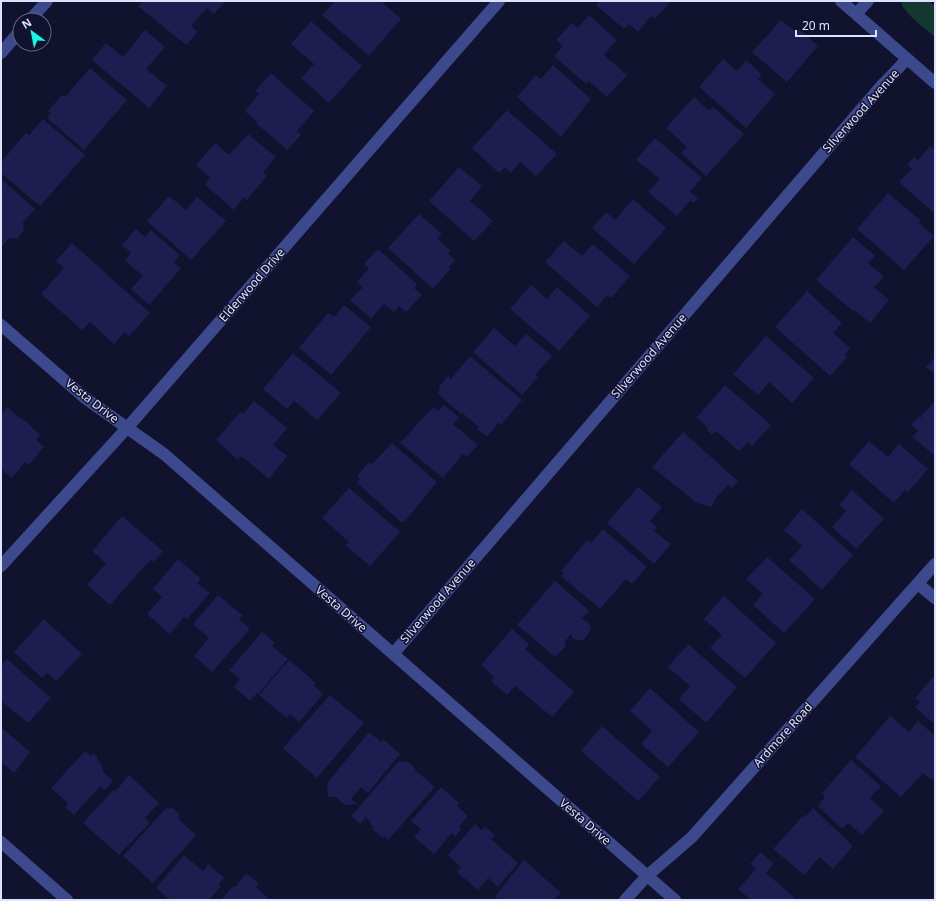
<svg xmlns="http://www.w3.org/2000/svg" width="936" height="901" font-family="'Noto Sans',sans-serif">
	<rect width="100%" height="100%" fill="#11122d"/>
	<path fill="#14382f" d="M901,1H929L935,6V37C927,30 901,11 901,1Z"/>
	<path fill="#1d1d4f" d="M143,1H226L214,14L207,8L191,26L198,32L186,45L138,6Z
		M335,1H381L401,19L369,56L322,15Z
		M599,1H671L655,19L651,16L638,32L629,24L624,29L596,5Z
		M589,15L617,40L604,55L627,75L607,97L589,81L586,84L554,56L563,46L556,40L572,23L578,28Z
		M781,20L796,32L799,29L818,46L787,82L752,52Z
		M311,21L362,66L329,103L301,78L314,64L291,44Z
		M145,30L165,47L146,69L167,86L149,108L92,60L106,43L123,57Z
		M723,59L737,71L746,60L762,75L758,79L775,94L746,128L699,87Z
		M553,65L591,99L561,137L517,97L536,75L541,79Z
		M90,68L127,100L84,150L47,118L51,113L48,111L62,95L65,97Z
		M271,73L314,111L297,131L301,135L287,150L257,124L258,123L245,111L259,94L255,91Z
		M694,97L709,111L713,107L744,134L706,176L681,153L687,147L666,128Z
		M507,110L557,154L536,176L520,162L511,173L505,167L499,173L472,148Z
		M43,119L85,155L40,206L1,173V162L26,133L29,135Z
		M248,134L276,157L263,172L267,176L247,200L244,197L234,210L205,185L210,178L196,165L215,143L229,155Z
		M655,138L702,178L690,192L698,198L693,203L690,201L677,216L648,192L660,179L636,160Z
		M930,146L935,150V210L933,212L899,182L912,169L907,165L914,157L918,160Z
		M459,167L482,186L470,201L493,221L474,241L429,201Z
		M1,179L35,209L23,222L24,230L17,239L9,238L1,248Z
		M888,193L920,220L919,223L934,236L904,270L857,229Z
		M169,196L186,210L197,197L226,221L191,260L147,221Z
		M633,199L666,228L634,264L592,228L606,212L615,220Z
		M419,214L442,234L437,238L450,250L448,254L455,260L449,267L451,268L433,289L388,248Z
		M136,229L145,237L151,230L180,255L174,263L181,268L149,305L131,289L143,276L125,261L131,253L122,245Z
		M853,237L875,256L868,263L884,277L874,287L889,300L870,323L854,310L853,311L816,280Z
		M564,241L582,256L593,244L630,276L611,298L607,295L597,307L545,262Z
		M72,243L150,313L129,336L124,332L114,344L90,322L82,330L41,294L64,268L56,261Z
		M378,249L417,284L414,288L422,295L406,312L399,306L394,312L384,304L371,319L350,300L363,287L357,282L369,268L364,264Z
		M531,285L547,299L557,287L590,316L559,351L510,309Z
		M807,291L842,323L833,333L850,348L845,355L847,357L830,376L775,327Z
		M344,305L371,327L331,375L299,348L328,313L334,317Z
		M494,328L515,346L526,334L552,356L535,375L538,377L522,395L473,352Z
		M766,336L814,378L792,403L769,382L758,395L733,374Z
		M293,353L341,393L317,420L294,401L287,409L263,389Z
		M470,356L522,400L501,425L498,423L487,437L477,429L479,427L462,413L461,414L437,393L440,390L438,388L448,376L451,379Z
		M935,357V374L926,367Z
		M725,385L771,425L752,446L748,442L739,451L716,431L712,435L707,430L708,428L697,417Z
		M254,401L287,428L273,445L287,456L269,479L241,456L238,460L216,440L240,412L243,414Z
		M934,402L935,403V456L912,437L918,431L911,425L919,416L920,418Z
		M444,405L459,417L453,424L478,445L467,457L463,454L443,478L400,443L433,407L438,411Z
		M7,407L21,419L22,418L40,435L36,440L44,447L29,465L25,462L12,478L1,469V414Z
		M683,432L738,481L732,488L728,485L715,499L712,507L697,503L652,467Z
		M869,441L888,457L899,444L928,469L907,493L905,490L894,503L849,464Z
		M392,443L437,482L405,521L401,522L357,483L360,479L357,476L369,462L372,464Z
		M638,487L662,507L650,521L657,527L654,531L671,544L654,564L607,523Z
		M349,488L400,532L370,566L346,546L349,542L322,518Z
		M852,490L884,519L856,549L832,527L846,511L839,505Z
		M802,509L853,555L822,590L789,560L802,546L784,530Z
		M122,516L163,551L154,562L151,559L110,605L87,585L106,563L92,551Z
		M603,529L647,567L632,584L626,579L600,609L561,576L564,573L561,571L587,540L591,543Z
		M767,557L815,599L784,633L753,605L763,594L746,579Z
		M178,559L201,579L197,583L210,593L187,619L184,617L170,634L147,614L162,597L153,589Z
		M555,581L589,611L582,619L588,622L591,629L587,636L583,640H577L573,638L571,634L564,643L566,646L555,657L517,625Z
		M218,595L242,615L239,619L250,629L212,672L194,656L209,638L193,624Z
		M724,596L776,643L745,678L710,648L722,635L704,619Z
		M44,619L82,654L56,681L47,673L42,678L14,652Z
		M512,629L529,644L525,649L574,692L552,717L515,686L507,695L491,681L494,677L481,665Z
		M262,632L275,643L272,646L288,659L258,694L257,693L250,701L234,687L240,679L229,670Z
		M688,644L737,687L706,723L679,699L690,686L668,667Z
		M7,659L51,698L28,723L1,701V665Z
		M289,660L316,683L314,686L323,694L299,722L290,714L287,718L259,695Z
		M935,675V725L915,707L920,702L915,698Z
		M650,688L699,732L668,767L641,744L652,731L630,711Z
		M330,695L364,723L317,778L283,748Z
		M890,716L909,732L918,721L935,736V777L933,779L929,778L923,773L901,797L855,757Z
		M602,726L660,777L638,801L581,751Z
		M1,727L30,752L14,773L1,762Z
		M369,732L381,742L383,739L400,754L368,793L361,787L351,799L357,804L345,805L336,797H328L327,783Z
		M85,751L91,756L93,754L98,757L97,760L102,765L103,772L113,781L105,790L100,786L74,815L65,807L68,803L51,788Z
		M851,760L881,786L870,798L884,811L862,835L848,823L842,829L818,806L825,797L822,793Z
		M399,761L401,762H408L415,768V770L435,787L388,840L384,836L383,838L372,829L374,827L370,824L371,822L366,817L360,824L351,816Z
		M129,775L159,803L145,818L150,823L119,855L83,823L113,790L115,792Z
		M441,787L459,803L457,806L468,816L459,826L462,829L455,836L452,833L434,854L414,837L421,829L411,821Z
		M172,808L179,813V820L196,835L153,883L123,856L165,809Z
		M813,808L853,846L833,869L820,857L804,875L773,849L803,816L805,817Z
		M475,824L481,830L485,827L495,835L491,839L518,863L498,887L488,878L478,890L457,872L461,867L448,855Z
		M761,852L774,864L766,873L797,900H751L738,889L756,869L750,864Z
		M184,855L203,871L208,864L224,878L219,884L221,886L209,900H170L156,888Z
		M524,860L561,893L554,900H499L495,896Z
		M246,873L259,884L256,887L268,898L267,900H221L233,886L235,887Z"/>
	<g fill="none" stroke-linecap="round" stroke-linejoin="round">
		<path stroke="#3c4a8d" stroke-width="12" d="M841,1L935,83
			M856,14L868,1
			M30,20L47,1
			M1,53L20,31
			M1,325L85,398L164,454L675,900
			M1,566L127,428L499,1
			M918,584L935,598
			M393,654L883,84L890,77L907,59
			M1,842L67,900
			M625,900L647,876L692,837L935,564"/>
	</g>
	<g text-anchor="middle" stroke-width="3" stroke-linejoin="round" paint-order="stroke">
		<g font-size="12" fill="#dee1ff" stroke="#11122d">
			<text transform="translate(861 111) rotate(-48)" y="4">Silverwood Avenue</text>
			<text transform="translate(252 285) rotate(-49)" y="4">Elderwood Drive</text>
			<text transform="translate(649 356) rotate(-49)" y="4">Silverwood Avenue</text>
			<text transform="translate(92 401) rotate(38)" y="4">Vesta Drive</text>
			<text transform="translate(438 601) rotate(-49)" y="4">Silverwood Avenue</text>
			<text transform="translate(341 609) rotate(41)" y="4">Vesta Drive</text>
			<text transform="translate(783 735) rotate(-48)" y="4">Ardmore Road</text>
			<text transform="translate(585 822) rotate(41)" y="4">Vesta Drive</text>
		</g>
	</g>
	<rect width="936" height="901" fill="none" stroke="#dee1ff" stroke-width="4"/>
	<g transform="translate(32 32) rotate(328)"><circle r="19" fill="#11122d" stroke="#636581"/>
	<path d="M0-3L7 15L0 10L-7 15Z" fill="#0affe5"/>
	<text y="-6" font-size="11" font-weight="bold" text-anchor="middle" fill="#dee1ff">N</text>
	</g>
	<path d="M796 30v6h80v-6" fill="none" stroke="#dee1ff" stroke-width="2"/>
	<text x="802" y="30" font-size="12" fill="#dee1ff" stroke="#11122d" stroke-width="3" paint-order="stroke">20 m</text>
</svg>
